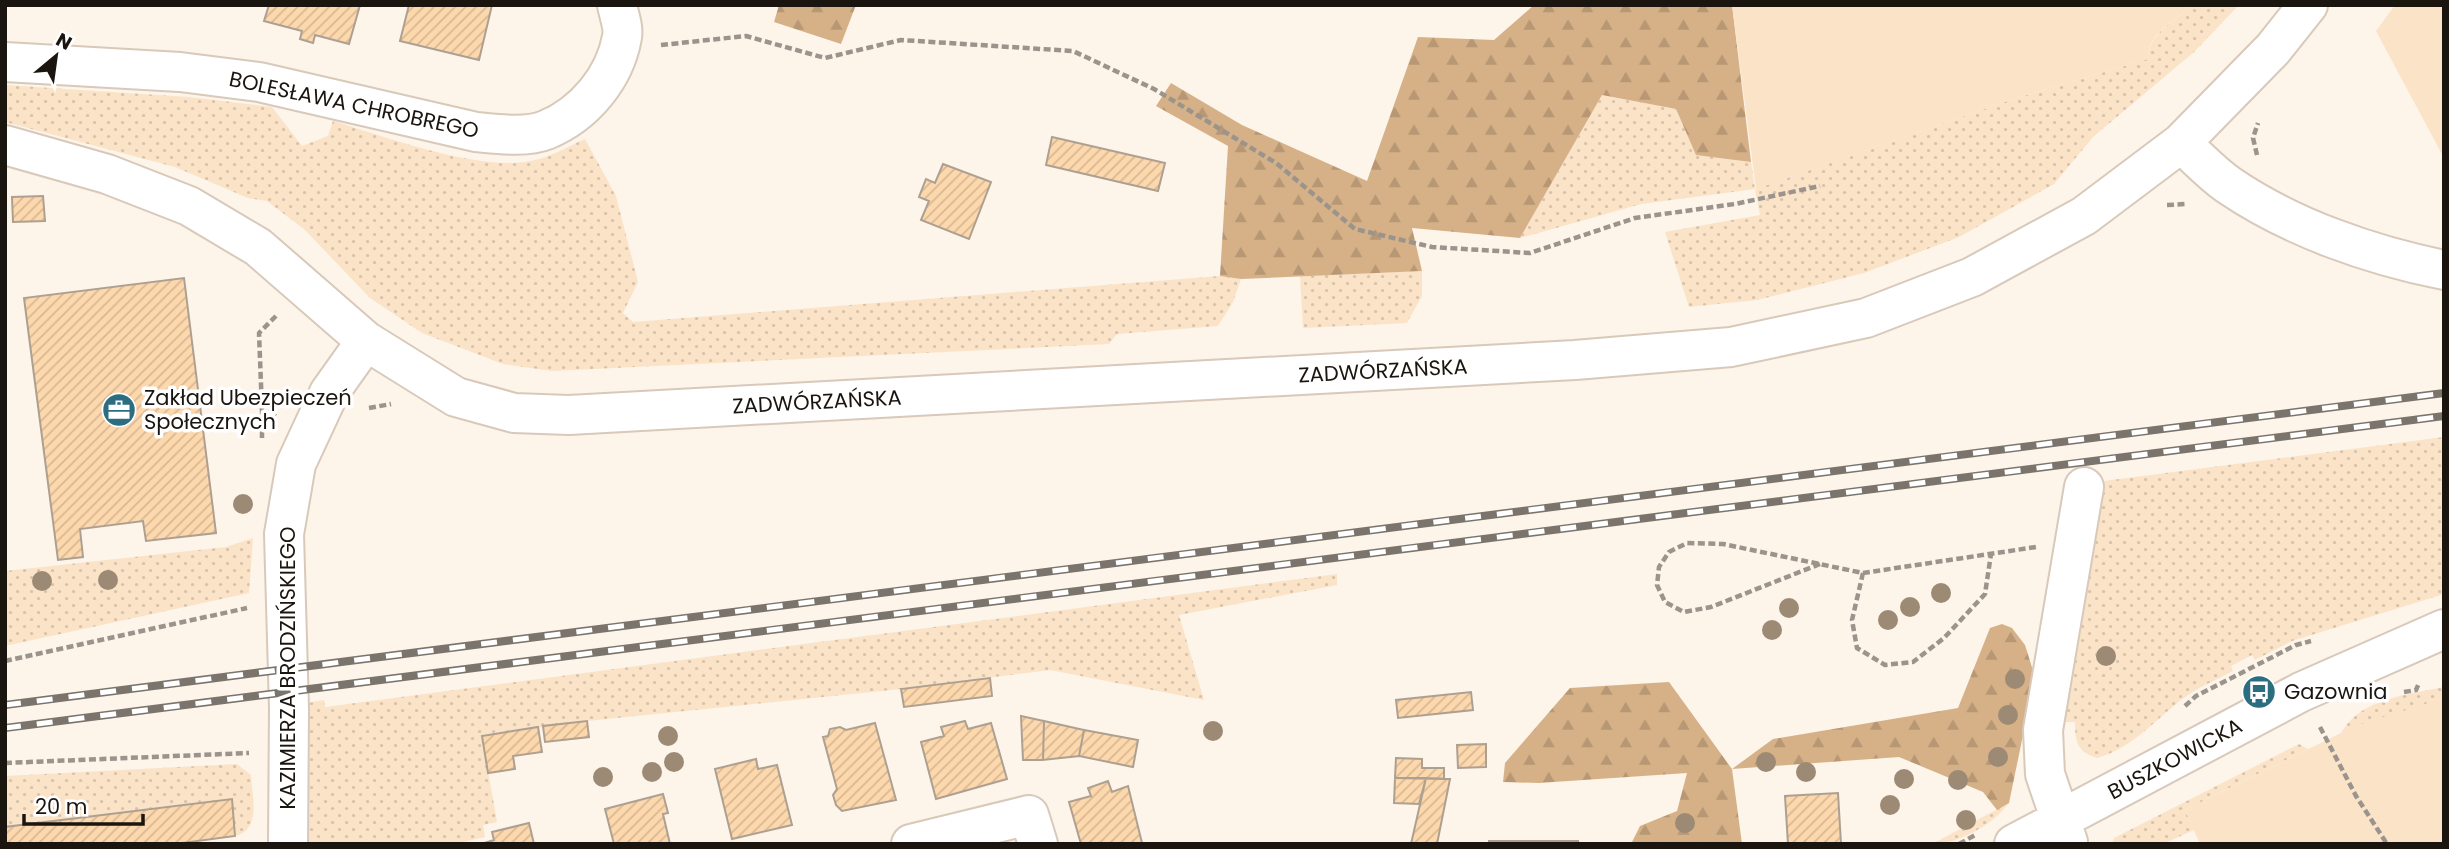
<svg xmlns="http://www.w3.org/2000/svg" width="2449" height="849" font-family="Poppins,sans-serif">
	<defs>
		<pattern id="grass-dots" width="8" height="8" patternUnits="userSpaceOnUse" patternTransform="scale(1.75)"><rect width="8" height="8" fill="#fbe3c8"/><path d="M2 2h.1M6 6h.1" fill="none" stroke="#d7c2ab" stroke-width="1.8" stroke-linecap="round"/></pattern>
		<pattern id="forest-firs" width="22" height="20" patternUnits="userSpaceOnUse" patternTransform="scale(1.75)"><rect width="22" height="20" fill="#d6b188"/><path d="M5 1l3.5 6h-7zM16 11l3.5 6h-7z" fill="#b79774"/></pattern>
		<pattern id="building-hatch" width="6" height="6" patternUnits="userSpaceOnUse" patternTransform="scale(1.75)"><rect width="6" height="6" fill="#fdd8ad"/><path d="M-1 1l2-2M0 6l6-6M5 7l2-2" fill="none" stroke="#d8b894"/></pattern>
	</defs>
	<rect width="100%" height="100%" fill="#fdf4ea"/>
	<path fill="url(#grass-dots)" d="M2193,5H2239L2194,52L2093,137L2054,184L1959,237L1864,273L1757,300L1689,307L1665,232L1760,215L1755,189L1641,204L1520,238L1602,95L1676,109L1696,154L1751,162L1755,189L2013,99L2148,59C2148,33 2175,21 2193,5Z
		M5,85L189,97L272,107L302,146L328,136L333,121C383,136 480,172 530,161C549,158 567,147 585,139L616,196L638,282L623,313L633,322L1220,276L1241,279L1233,302L1218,326L1117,334L1109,344L552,371L503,364L422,333L370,298L305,230L267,201L248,198L175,167L5,122Z
		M1422,271V296L1407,323L1303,328L1300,276Z
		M2444,437V594L2292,641L2255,660L2252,655L2231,666L2233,671C2216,680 2196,688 2181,700C2154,721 2131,749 2097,758C2077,752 2075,741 2075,722H2058L2104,481Z
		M253,538L249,593L5,646V571L226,547Z
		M1337,574V585L1179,615L1204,700L1050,670L901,689L587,721L482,736L497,822L483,825L485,837L455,844H307V703L324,700L325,707Z
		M2444,687V698L2342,732C2359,699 2411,694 2444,687Z
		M2299,744L2308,749L2185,810L2194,830L2163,844H2112L2114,838Z
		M237,764L251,775C252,796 262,830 235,836L231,799L5,827V776Z
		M2009,803C1993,825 1958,844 1932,844Z"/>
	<path fill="url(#forest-firs)" d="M779,5H856L841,44L774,22Z
		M1534,5H1732L1751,162L1696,155L1676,109L1602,95L1520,238L1412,228L1422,271L1241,279L1220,276L1228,146L1156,106L1171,83L1242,125L1367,181L1418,37L1494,40Z
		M2002,624L2012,628L2025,645L2035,677L2009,803L1997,810L1983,792L1899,757L1732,769L1742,844H1631L1640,826L1677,811L1687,773L1539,783L1503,782L1505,763L1570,688L1669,682L1732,769L1773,739L1958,708L1990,628Z"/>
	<path fill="#fbe3c8" d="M1732,5H2193C2175,21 2147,33 2148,59L2013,99L1756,189Z
		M2395,5H2444V158L2376,31Z
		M2444,698V844H2200L2185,810L2355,726Z"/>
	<path fill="url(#building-hatch)" stroke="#aea091" stroke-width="2" d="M269,5H360L349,44L315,35L313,43L300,39L302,31L264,21Z
		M409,5H492L479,60L400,41Z
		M1052,137L1165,163L1158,191L1046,165Z
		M943,164L991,182L969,239L921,220L929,201L919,197L926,179L935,183Z
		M43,196L45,221L13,222L12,197Z
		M184,278L216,533L146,541L143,521L80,529L83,557L58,560L24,298Z
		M990,678L992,696L904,707L901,689Z
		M1471,692L1473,710L1398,718L1396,700Z
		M1021,716L1044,721L1043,760H1023Z
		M587,721L589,737L545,742L543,726Z
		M965,721L968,729L991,723L1007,779L936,799L921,742L944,736L941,727Z
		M1044,721L1084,730L1079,756L1043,760Z
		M875,723L896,800L842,811L836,805L833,795L837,789L823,737L828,736L830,729L840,727L846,730Z
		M538,727L542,752L513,756L515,769L488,773L482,736Z
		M1084,730L1138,740L1133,767L1079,756Z
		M1486,744V767L1458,768L1457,745Z
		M1396,758L1422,759V768H1444V779L1395,778Z
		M756,759L758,769L777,765L792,825L732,839L715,769Z
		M1395,778H1426L1419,804L1394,803Z
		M1426,778L1450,779L1437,844H1411Z
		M1108,781L1112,792L1128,786L1142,843L1081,844L1069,802L1091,796L1088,788Z
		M1838,793L1841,844H1788L1785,796Z
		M663,794L668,813L663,814L670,844H614L605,809Z
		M232,799L235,836L175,844H5V827Z
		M529,823L534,844H481L494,840L492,832Z
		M1489,841H1578V844H1489Z"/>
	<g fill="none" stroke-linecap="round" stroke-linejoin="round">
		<g stroke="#d8c9ba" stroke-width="42">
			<path id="minor" d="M5,62L180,72L259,82L476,132C498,134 526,138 546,130C585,114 615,77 622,37C624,28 619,15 617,5
				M2181,143C2197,157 2212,174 2230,186C2292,228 2370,255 2444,270
				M5,145L107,174L189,206L258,247L366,341L456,397L514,413L569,415L1575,360L1731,347L1866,318L1972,277L2084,216L2181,143L2273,49L2308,5
				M2068,842L2045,774L2043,730L2084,487
				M288,844L289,709L284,534L296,464L329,393L366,341
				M911,844L1029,815L1038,844
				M2014,844L2301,692L2444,629"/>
		</g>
		<path stroke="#9b948c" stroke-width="4.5" stroke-dasharray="7 3.5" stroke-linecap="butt" d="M661,45L746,36L825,58L901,40L1073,51L1154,89L1276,163L1355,229L1432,247L1530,253L1635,218L1735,204L1820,186
			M2257,155L2253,138L2258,123
			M2167,205L2186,204
			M276,316L259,333L262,410L276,416
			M369,408L391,404
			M262,410V441
			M1820,564L1711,607L1684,612L1665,602L1657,585L1659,567L1669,552L1687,543L1723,544L1863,573L2036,547
			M1863,573L1852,620L1857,648L1885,665L1913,662L1944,638L1985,594L1991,554
			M5,661L247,608
			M2404,692L2416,690L2419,683
			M2185,706L2196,696L2296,645L2311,641
			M2320,727L2356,796L2387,844
			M5,763L249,753
			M1959,844L1977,834"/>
		<use href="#minor" stroke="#fff" stroke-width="38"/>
		<g stroke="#7a746c" stroke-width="8">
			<path id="rail" d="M5,705L2444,393
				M5,728L2444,416"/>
		</g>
		<use href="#rail" stroke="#fff" stroke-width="5" stroke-dasharray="16" stroke-linecap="butt"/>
	</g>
	<g fill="#9d8a74">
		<circle cx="243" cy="504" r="10"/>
		<circle cx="108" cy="580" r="10"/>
		<circle cx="42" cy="581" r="10"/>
		<circle cx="1941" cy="593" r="10"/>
		<circle cx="1910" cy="607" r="10"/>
		<circle cx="1789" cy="608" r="10"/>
		<circle cx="1888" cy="620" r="10"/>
		<circle cx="1772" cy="630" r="10"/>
		<circle cx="2106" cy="656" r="10"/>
		<circle cx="2015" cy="679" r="10"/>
		<circle cx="2008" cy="715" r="10"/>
		<circle cx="1213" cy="731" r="10"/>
		<circle cx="668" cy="736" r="10"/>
		<circle cx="1998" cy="757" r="10"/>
		<circle cx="674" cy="762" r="10"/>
		<circle cx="1766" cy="762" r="10"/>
		<circle cx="652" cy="772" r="10"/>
		<circle cx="1806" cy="772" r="10"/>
		<circle cx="603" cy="777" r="10"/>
		<circle cx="1904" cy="779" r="10"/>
		<circle cx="1958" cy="780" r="10"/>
		<circle cx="1890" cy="805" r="10"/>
		<circle cx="1966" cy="820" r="10"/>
		<circle cx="1685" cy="823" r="10"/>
	</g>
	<defs>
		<g id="office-disc" transform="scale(1.75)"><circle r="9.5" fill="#2c6d80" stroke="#fff"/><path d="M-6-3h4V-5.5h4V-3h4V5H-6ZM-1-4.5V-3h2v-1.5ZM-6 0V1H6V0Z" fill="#fff"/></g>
		<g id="bus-disc" transform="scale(1.75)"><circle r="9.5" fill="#2c6d80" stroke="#fff"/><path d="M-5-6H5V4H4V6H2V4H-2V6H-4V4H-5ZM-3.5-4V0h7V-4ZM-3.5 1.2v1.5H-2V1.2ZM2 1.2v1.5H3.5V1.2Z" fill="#fff"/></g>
	</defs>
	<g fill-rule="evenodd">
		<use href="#office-disc" x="119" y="410"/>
		<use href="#bus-disc" x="2259" y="692"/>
	</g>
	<g text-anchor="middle" stroke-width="7" stroke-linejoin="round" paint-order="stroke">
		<g font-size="21" fill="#1a150f" stroke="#fff">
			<text transform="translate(354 105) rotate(12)" y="7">BOLESŁAWA CHROBREGO</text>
			<text transform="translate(1383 371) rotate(-3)" y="7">ZADWÓRZAŃSKA</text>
			<text transform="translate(817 402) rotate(-3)" y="7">ZADWÓRZAŃSKA</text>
			<text transform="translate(288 668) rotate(-90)" y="7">KAZIMIERZA BRODZIŃSKIEGO</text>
			<text transform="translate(2175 759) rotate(-28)" y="7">BUSZKOWICKA</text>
		</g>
		<g font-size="21" fill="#1a150f" stroke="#fff" text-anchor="start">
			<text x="144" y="405">Zakład Ubezpieczeń<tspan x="144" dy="24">Społecznych</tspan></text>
			<text x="2284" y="699">Gazownia</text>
		</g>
	</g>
	<rect width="2449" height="849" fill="none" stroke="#1a150f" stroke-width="14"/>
	<g transform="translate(56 56) rotate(29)" stroke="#ffffff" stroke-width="5" paint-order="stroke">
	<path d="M0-5L12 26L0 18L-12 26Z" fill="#1a150f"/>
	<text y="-10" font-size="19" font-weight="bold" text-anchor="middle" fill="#1a150f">N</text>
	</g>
	<path d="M24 814v10h119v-10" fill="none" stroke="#1a150f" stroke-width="3.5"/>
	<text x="35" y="814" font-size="21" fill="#1a150f" stroke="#ffffff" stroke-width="5" paint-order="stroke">20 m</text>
</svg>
